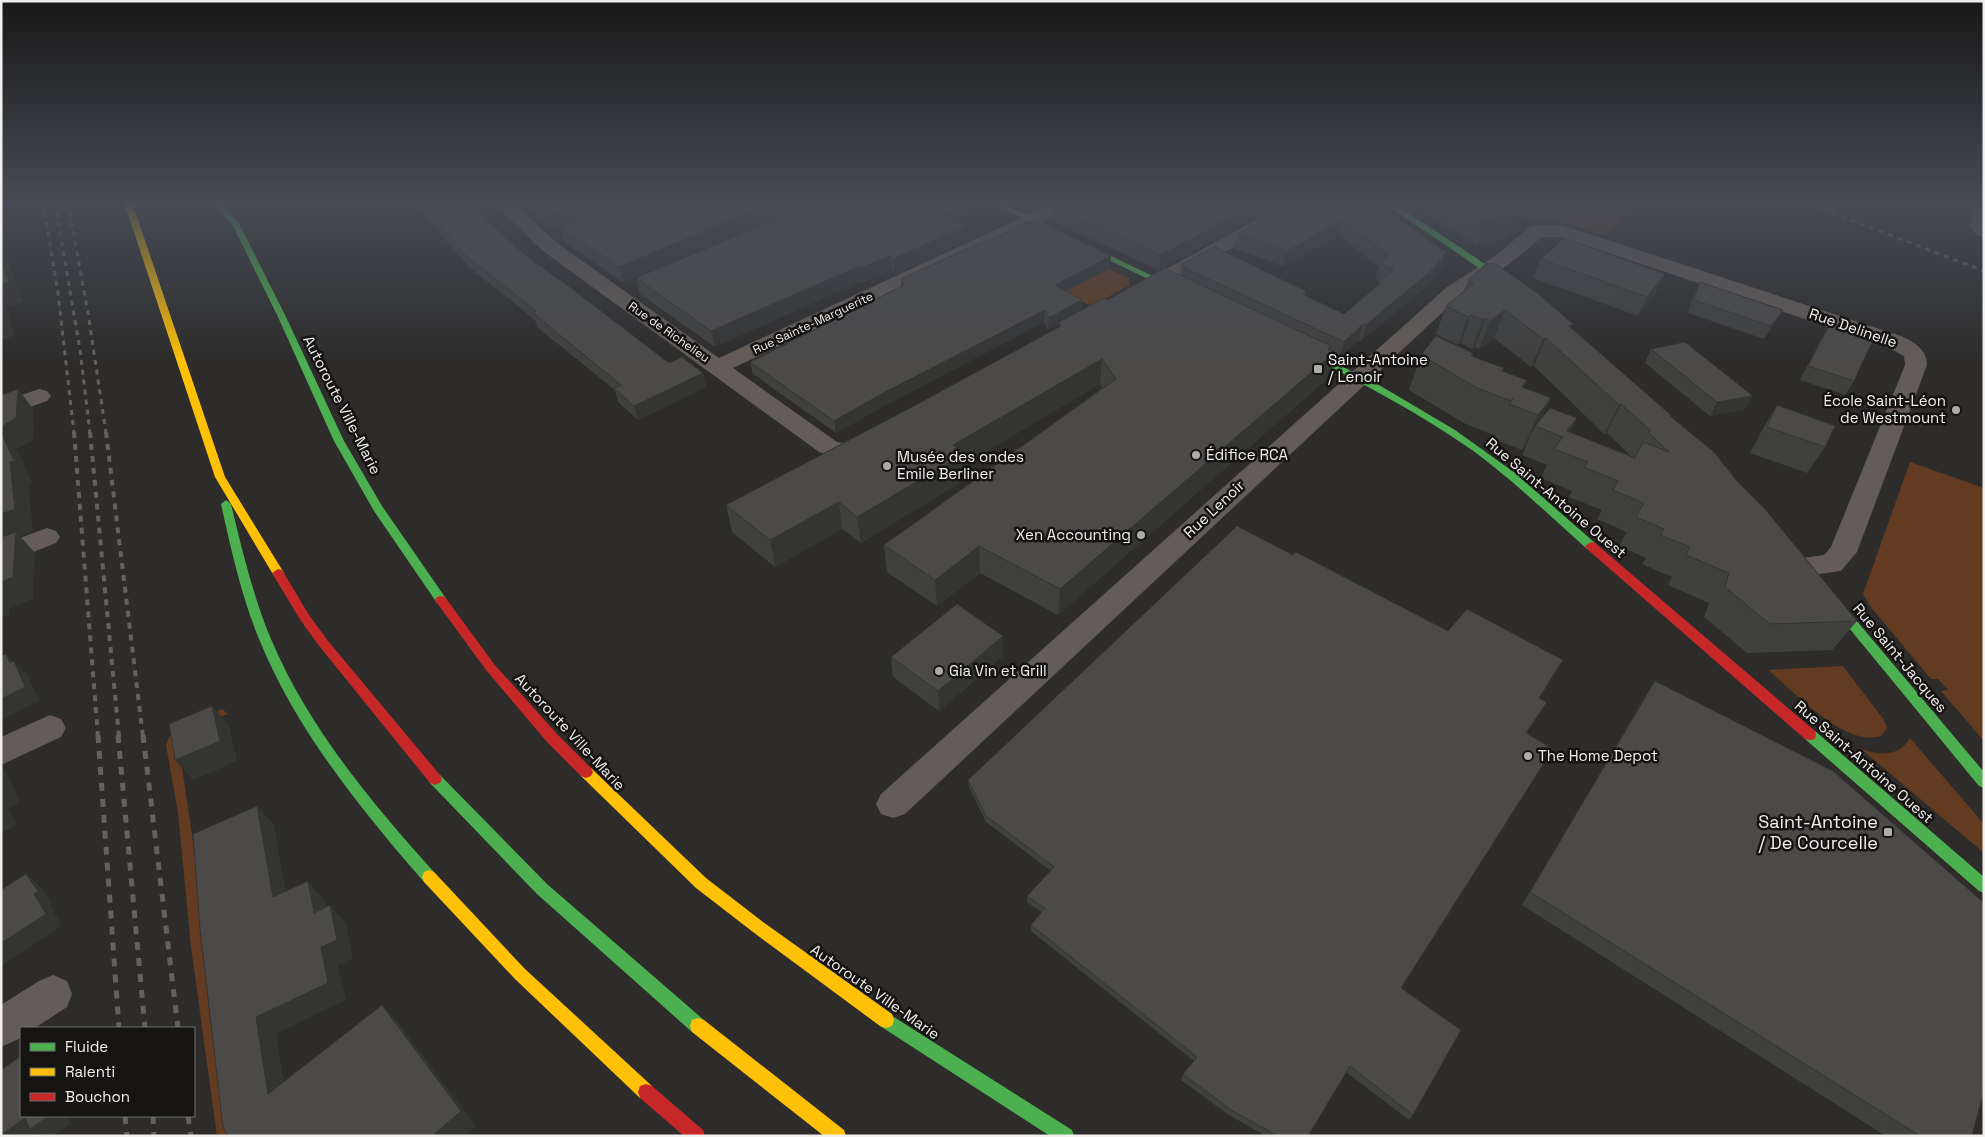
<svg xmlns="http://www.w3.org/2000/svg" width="1985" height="1137" font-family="'Space Grotesk',sans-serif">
	<rect width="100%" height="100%" fill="#2d2c2b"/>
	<path fill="#623b20" d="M1474,202H1640L1606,236L1552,220H1530L1492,206L1470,222L1448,228L1441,223L1462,218Z
		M1109,269L1129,278L1130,285L1091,306L1063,292Z
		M1910,462L1984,488V741L1941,691L1948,690L1938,679H1931L1870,606L1863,594Z
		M1843,666L1884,720L1887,728L1881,736C1844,747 1795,692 1768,670Z
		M222,709L228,714L177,734L237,1136H217L191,947L178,813L166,745L170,735Z
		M1910,738L1984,824V853L1860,748C1878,756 1900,757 1910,738Z"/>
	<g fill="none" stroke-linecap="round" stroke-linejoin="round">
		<path fill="#645c58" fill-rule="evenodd" d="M493,202H513L557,243L719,358L1055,202H1080L1077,206L733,368L837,442C851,446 860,431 877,436L880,441C868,460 838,460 819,452L543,251Z
			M1289,202H1312L1309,206L1149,294L1142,296L1135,294L1132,290L1135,286Z
			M1984,206V237L1977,235L1969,226L1977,207Z
			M1537,225H1560L1602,238L1901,336C1914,342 1927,349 1927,365L1857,552L1841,571L1805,576L1795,573L1791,566L1795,559L1824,555L1831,547L1905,365L1904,356L1885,346L1588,246L1559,237H1542L1509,264L1461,295L905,814L893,818L881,814L876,804L881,794L1447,287L1495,256L1530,227Z
			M39,389L47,391L51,396L47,401L1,417V402Z
			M47,528L56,531L60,537L56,543L1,565V545Z
			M50,715L61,719L66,728L61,737L1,765V737Z
			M53,975L67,981L72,994L67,1007L35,1028H21V1038L1,1047V1005L39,981Z"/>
		<path fill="#4caf50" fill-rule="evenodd" d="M212,202H220L239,223L286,317L344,441L382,506L445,597L447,600L445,603H437L374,511L334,441L278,317L232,224Z
			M989,202H999L1188,293L1187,295H1181Z
			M1382,202H1391L1475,257L1517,289L1513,292L1510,291L1469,261Z
			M1297,344L1379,385L1455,430L1515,473L1595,543L1597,546L1595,549H1587C1549,515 1513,480 1472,450C1416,411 1355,379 1294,349L1293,347Z
			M226,500L231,504C242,550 253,596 271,639C308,727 371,802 434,872L436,877L434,882L429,884L424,882C360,808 296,730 259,639C241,595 231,549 221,504Z
			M1830,593L1834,594L1984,772V788L1979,786L1826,600L1824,597Z
			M1810,730L1815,731L1984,877V893L1979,891L1805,739L1804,735L1805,731Z
			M435,773L440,775L547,884L704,1020L706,1026L704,1032L698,1034L692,1032L537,894L430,783L428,779L430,775Z
			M886,1012L1072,1130L1074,1136H1050L880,1026L878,1020L880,1014Z"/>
		<path fill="#ffc107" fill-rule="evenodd" d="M124,202H132L225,477L284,573L282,576H274L215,477Z
			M586,766L591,768L706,878L763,922L892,1014L894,1020L892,1026L886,1028L880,1026L753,932L696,888L581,776L579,772L581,768Z
			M429,870L434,872L525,969L652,1086L654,1092L652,1098L646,1100L640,1098L515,979L424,882L422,877L424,872Z
			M698,1018L704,1020L844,1130L846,1136H824L692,1032L690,1026L692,1020Z"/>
		<path fill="#c62828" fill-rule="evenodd" d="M1591,542L1595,543L1815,731L1816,735L1815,739L1810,740L1805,739L1587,549L1585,546Z
			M278,569L282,570L309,615L328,641L440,775L442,779L440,783L435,785L430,783L320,647L301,621L272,573Z
			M441,596L445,597L494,664L557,734L591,768L593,772L591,776L586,778L581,776L547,742L486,670L437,603L435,600L437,597Z
			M646,1084L652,1086L703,1130L705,1136H684L640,1098L638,1092L640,1086Z"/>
		<path stroke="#64615e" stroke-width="3" stroke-dasharray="5 5" stroke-linecap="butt" d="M43,202L58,293L74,433
			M55,202L80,350L90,433
			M68,202L88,313L106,433
			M1804,202L1984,271"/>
		<path stroke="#64615e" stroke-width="4" stroke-dasharray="6 6" stroke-linecap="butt" d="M74,432L98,737
			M90,432L119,737
			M106,432L143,737"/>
		<path stroke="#64615e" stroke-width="5" stroke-dasharray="8 8" stroke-linecap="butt" d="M98,735L119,1028
			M118,735L145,1028
			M143,735L178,1028
			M125,1116L127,1136
			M153,1116L154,1136
			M188,1116L191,1136"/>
	</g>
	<path fill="#40403f" d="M413,202H471L480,214L526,256L669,363L703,373L706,387L638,420L618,402L615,390L537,327L535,320L469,267Z
		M523,202H614L551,230Z
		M616,202H812L624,283L564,242L559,227Z
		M817,202H984V207L962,217V222L959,223L966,226V241L894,275L892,270L862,283L861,281L715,347L640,294L636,278Z
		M1017,202H1050L1033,210Z
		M1058,202H1284L1159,270L1054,222V220H1052L1053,204Z
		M1295,202L1446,252L1441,268L1427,286L1361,341L1359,340L1339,358L1334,356L1328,378L1058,615L980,573L937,606L887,572L884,545L1102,388L1100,384L965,464L966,479L861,543L842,529L775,567L732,532L726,505L912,407L1059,327V324L1048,330L1044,322L886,405L836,433L753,374L750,362L901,287V279L988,241L1110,268L1066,291L1082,310L1108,300L1180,275L1182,264L1215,247L1306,291L1305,296L1344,314L1377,287L1378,282L1379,281L1375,279L1379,267L1339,235L1283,266L1235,249L1237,234Z
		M1409,202H1520L1507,238L1476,245Z
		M1541,259L1656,293L1638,316L1533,278Z
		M1468,280L1571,328L1672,416L1671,417L1736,480L1857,621L1832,650L1747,653L1704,617L1709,603L1668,585L1672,577L1642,564L1646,558L1619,546L1627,532L1597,519L1602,510L1569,497L1572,491L1541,478L1547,465L1522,455L1527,444L1522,450L1494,439L1496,436L1464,423L1409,390L1421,355L1473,353L1472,357L1504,368L1503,371L1524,387L1543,416L1569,433L1631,456L1607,433L1604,434L1534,366L1531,367L1494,338L1479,349L1475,347L1472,349L1461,343L1458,345L1436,334L1446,306L1464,291Z
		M1700,282L1783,310L1775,323L1764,339L1688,313L1694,295Z
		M1829,326L1854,381L1845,395L1800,380L1821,339Z
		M1651,349L1753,396L1745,409L1710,416L1645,363Z
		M1777,405L1825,447L1807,473L1750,453L1761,432Z
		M1448,631L1559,667L1539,698L1527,734L1401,988L1413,1115L1409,1120L1346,1072L1308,1136H1266L1229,1115L1181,1080L1183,1074L1194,1061L1031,931V925L1041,912L1027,902V896L1051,871L986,822L969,787L968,780Z
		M1003,636V656L939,711L893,677L891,657Z
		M1655,681L1972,1136H1886L1522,905L1646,695Z"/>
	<path fill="#343433" d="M576,202H614L551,230L547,215Z
		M774,202H812L624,283L619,267Z
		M961,202H984V207L962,217V222L943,230V215Z
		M1033,202H1050L1033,210Z
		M1259,202H1284L1159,270L1161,255Z
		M1513,202H1520L1507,238L1476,245L1484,220L1506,208Z
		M1342,220L1339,235L1283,266L1287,251Z
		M966,226V241L894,275L893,259Z
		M1,248L4,252L24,302L6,307L15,336L1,340Z
		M1446,252L1441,268L1427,286L1361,341L1366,325Z
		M891,255L892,270L862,283L861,268Z
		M1111,256L1110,268L1054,297L1055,285Z
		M860,266L861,281L715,347L711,331Z
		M1665,274L1656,293L1638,316L1647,297Z
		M1082,300V312L1059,322V324L1048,330L1049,318Z
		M1045,310L1044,322L886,405L836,433L834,421L885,392Z
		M1505,310L1494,338L1479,349L1490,321Z
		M1783,310L1775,323L1764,339L1771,326Z
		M1471,315L1461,343L1458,345L1468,317Z
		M1486,318L1475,347L1472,349L1482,320Z
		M1363,324L1359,340L1339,358L1344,342Z
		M1546,338L1534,366L1531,367L1543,339Z
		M1331,346L1328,358L1335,352L1328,378L1058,615L1060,589Z
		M1102,359L1100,384L965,464L966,479L861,543L857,517L953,445Z
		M703,373L706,387L638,420L634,406Z
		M18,389L34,410L33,440L17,449L32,483L28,484L33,531L20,536L35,553L33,599L9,609L10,614L1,617V427Z
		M1753,396L1745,409L1710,416L1717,402Z
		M1551,398L1538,427L1535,426L1527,444L1522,450L1538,415Z
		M1621,404L1607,433L1604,434L1619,405Z
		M1577,418L1563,447L1567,431Z
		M839,502L842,529L775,567L770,540Z
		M979,546L980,573L937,606L935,580Z
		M1003,636V656L939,711L938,691Z
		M6,654L28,675L39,701L1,720V699L10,663Z
		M212,706L229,726L237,761L193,780L175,760Z
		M1,767L6,772L20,802L8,809L16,825L1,833Z
		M257,806L274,825L290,915L273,897Z
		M26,874L41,887L53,904L50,906L62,926L1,966V943L34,894Z
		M308,881L324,900L331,931L314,913Z
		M330,905L346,924L353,958L338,965L346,1000L276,1034L288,1109L268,1094L256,1017L321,947Z
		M382,1005L398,1022L476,1126L465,1136H432Z
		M49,1116H67L71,1123L53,1136H42L37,1133L33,1136H1V1135L25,1118Z"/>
	<path fill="#4b4a49" stroke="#343433" d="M419,202H471L480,214L526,256L571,288L669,363L682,357L703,373L634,406L614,388L621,385L533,313L536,311L464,254Z
		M534,202H576L547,215Z
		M616,202H774L619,267L559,227Z
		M817,202H961L958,204L962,206L943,215L966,226L893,259L891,255L861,268L860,266L711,331L636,278Z
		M1058,202H1259L1161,255L1054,207L1056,206L1053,204Z
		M1295,202H1374L1446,252L1432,270L1366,325L1363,324L1344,342L1183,267L1185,266L1182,264L1216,246L1215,247L1306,291L1302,294L1344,314L1381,283L1378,282L1394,269L1379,264L1389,255L1342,220L1287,251L1237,234Z
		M1455,202H1513L1506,208L1516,213L1484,220Z
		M1034,220L1111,256L1055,285L1082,300L1049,318L1045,310L885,392L834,421L750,362L904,285L901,279L986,240L988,241Z
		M1564,238L1665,274L1647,297L1541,259Z
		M1,261L9,282L1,284Z
		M1487,263L1496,264L1541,296L1573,324L1569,326L1672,416H1670L1714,452L1736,480L1765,509L1857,621L1770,624L1725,587L1729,573L1686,555L1690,547L1660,535L1664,529L1636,517L1644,503L1613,490L1618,481L1584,467L1588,462L1554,449L1563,437L1535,426L1550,408L1577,418L1567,431L1635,458L1643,442L1669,452L1649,433L1650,430L1621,404L1619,405L1546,338L1543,339L1505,310L1490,321L1486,318L1482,320L1471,315L1468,317L1446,306L1474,283L1468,280Z
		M1165,268L1331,346L1328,349L1335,352L1060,589L979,546L935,580L884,545L1116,379L1102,359L953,445L965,453L857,517L839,502L770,540L726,505L912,407L1061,326L1059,322L1104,298L1108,300Z
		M1700,282L1783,310L1771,326L1694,300Z
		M1829,326L1873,340L1854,381L1808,366Z
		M1436,336L1473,353L1471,356L1504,368L1502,371L1527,380L1522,387L1551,398L1538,415L1509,404L1513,398L1511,401L1477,388L1421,355Z
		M1685,342L1753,396L1717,402L1651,349Z
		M18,389L16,418L1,427V395Z
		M1777,405L1835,426L1825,447L1767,427Z
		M1,431L14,461L10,462L15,509L1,514Z
		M1237,526L1293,555L1296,552L1448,631L1467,609L1563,660L1539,698L1547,702L1526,733L1553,749L1401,988L1461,1030L1413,1115L1350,1066L1308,1136H1278L1231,1110L1183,1074L1197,1057L1031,925L1045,908L1027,896L1054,867L986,816L968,780Z
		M16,532L13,577L1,582V537Z
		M957,604L1003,636L938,691L891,657Z
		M6,654L10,663L14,661L25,687L1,699V656Z
		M1655,681L1833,771L1984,903V1091L1972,1136H1920L1530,892Z
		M212,706L220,741L175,760L169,724Z
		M257,806L273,897L308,881L314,913L330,905L337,940L321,947L328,983L256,1017L268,1094L382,1005L461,1111L432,1136H228L223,1127L200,929L193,834Z
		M26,874L38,891L34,894L46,914L1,943V890Z
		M21,1056V1116H49L30,1129L25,1118L1,1135V1070Z"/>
	<linearGradient id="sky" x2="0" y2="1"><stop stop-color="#191818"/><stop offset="0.56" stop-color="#464b55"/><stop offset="1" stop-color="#464b55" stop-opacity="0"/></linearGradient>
	<rect width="1985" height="362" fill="url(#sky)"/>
	<g fill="#adabaa" stroke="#151413" stroke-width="2">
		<rect x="1313" y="364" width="10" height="10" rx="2.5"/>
		<circle cx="1956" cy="410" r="5"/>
		<circle cx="1196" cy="455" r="5"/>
		<circle cx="887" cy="466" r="5"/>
		<circle cx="1141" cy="535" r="5"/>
		<circle cx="939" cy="671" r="5"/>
		<circle cx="1528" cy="756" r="5"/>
		<rect x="1883" y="827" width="10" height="10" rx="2.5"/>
	</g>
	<g text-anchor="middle" stroke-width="5" stroke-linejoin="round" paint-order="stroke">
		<g font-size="12" fill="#f2f0ef" stroke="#151413">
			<text transform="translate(813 323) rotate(-25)" y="4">Rue Sainte-Marguerite</text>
			<text transform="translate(669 332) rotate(35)" y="4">Rue de Richelieu</text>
		</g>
		<g font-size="15" fill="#f2f0ef" stroke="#151413">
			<text transform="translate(1853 328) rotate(19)" y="5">Rue Delinelle</text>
			<text transform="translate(342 405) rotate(63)" y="5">Autoroute Ville-Marie</text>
			<text transform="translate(1556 498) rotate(40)" y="5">Rue Saint-Antoine Ouest</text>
			<text transform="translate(1214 509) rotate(-43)" y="5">Rue Lenoir</text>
			<text transform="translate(1900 658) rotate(50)" y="5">Rue Saint-Jacques</text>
			<text transform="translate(570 732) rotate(47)" y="5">Autoroute Ville-Marie</text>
			<text transform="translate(1864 762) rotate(41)" y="5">Rue Saint-Antoine Ouest</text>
			<text transform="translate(875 992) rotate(35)" y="5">Autoroute Ville-Marie</text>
		</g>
		<g font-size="15" fill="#f2f0ef" stroke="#151413" text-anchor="start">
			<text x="1328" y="365">Saint-Antoine<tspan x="1328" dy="17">/ Lenoir</tspan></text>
			<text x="1946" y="406" text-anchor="end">École Saint-Léon<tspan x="1946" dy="17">de Westmount</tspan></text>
			<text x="1206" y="460">Édifice RCA</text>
			<text x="897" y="462">Musée des ondes<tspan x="897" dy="17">Emile Berliner</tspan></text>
			<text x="1131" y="540" text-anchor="end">Xen Accounting</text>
			<text x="949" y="676">Gia Vin et Grill</text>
			<text x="1538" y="761">The Home Depot</text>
		</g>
		<g font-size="18" fill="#f2f0ef" stroke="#151413" text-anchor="end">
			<text x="1878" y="828">Saint-Antoine<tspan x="1878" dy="21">/ De Courcelle</tspan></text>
		</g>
	</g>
	<rect width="1985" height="1137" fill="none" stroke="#f2f0ef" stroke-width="5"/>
	<rect x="20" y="1027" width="175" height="90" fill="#151413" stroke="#6d6c6b"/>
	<rect x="30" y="1043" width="25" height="8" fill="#4caf50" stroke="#6d6c6b"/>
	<text x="65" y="1052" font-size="15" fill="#f2f0ef">Fluide</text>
	<rect x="30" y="1068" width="25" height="8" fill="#ffc107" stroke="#6d6c6b"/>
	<text x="65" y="1077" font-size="15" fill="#f2f0ef">Ralenti</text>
	<rect x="30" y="1093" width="25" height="8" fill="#c62828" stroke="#6d6c6b"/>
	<text x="65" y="1102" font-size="15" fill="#f2f0ef">Bouchon</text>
</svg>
